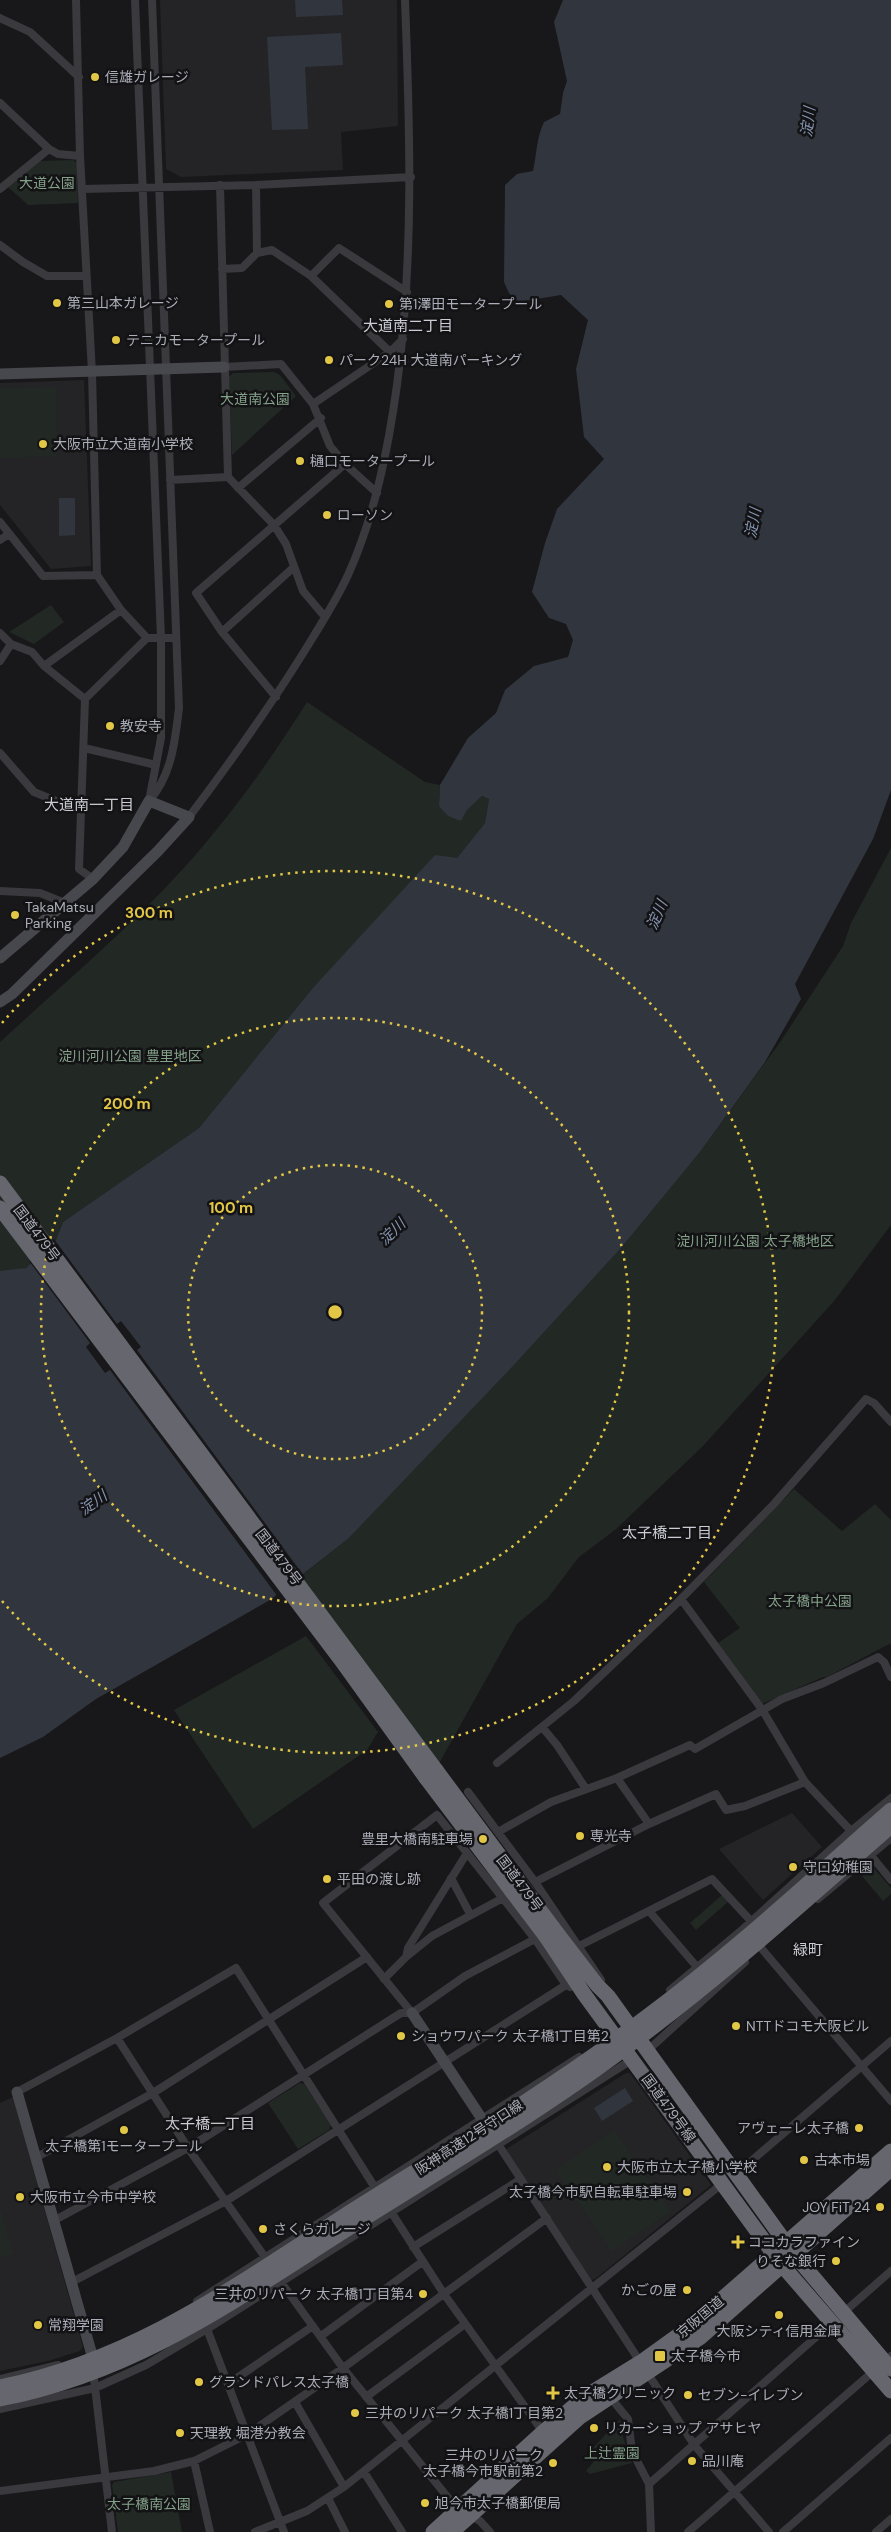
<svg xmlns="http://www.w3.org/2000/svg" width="891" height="2532" font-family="'DM Sans','Noto Sans JP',sans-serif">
	<rect width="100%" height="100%" fill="#181719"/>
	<path fill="#242426" d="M160,0H397L398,126L341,132L343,170L181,177L166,169Z
		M84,380L91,566L51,569L0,505V383Z
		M792,1813L822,1847L763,1900L719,1849Z
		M626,2073H630L711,2185L595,2279L591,2280L505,2150Z
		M13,2097L83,2347L80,2351L48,2361L0,2371V2103Z"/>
	<path fill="#222924" d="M73,160L77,163L78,203L28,205L8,187L38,161Z
		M274,372L280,375L296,396L232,455L229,377L233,373Z
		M56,387L57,456L0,458V388Z
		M51,605L64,622L34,644L9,632Z
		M307,702L425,782L440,785L439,806L461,821L467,810L482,796L489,799L485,823L457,858L312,989L199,1128L63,1222L56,1240L26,1268L0,1275V1042C74,974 154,908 217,829C250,789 279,746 307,702Z
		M891,848V1225L835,1300L703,1446L615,1530L579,1557L548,1598L517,1624L433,1774L291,1584L349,1538L514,1365L621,1248L700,1152L781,1041L843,946L851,923Z
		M794,1489L842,1531L875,1504L891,1520V1643L827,1677H823L762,1704L718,1643L740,1628L704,1582Z
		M306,1636L378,1732L367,1750L253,1829L174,1710Z
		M873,1867L891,1888V1894L883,1901L862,1876Z
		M722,1895L728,1902L696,1930L690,1923Z
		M300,2083L304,2084L331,2125L329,2130L298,2149L268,2103Z
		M614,2130L671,2211L612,2251L556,2170Z
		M0,2208L13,2254L0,2257Z
		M619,2420L624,2423L623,2437L632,2463L590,2474L586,2471L594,2461L591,2450Z
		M171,2472L182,2532H118L112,2485L114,2482Z"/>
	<path fill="#31363e" d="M295,0H342L343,15L296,17Z
		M563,0H891V790L873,839L795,984L801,999L765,1062L700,1152L621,1248L514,1365L349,1538L270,1600L96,1699L43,1737L0,1758V1271L26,1268L56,1240L63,1222L199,1128L312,989L435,855L457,858L485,823L489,799L482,796L467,810L461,821L448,816L439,806L440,785L468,738L496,713L505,690L534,666L568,657L573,640L566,624L549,618L532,592L545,543L557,509L604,459L584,437L576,369L588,320L561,295L518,302L509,293L504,282L505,185L517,174L533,171C537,153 536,139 544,122L560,114L563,93L567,81L554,22Z
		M341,33L343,65L305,67L308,129L272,130L267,37Z
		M59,498H75V535L59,536Z
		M625,2088L633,2101L602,2121L594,2108Z"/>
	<path fill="#181719" d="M54,1239L117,1324L121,1321L141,1347L137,1350L304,1576L278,1597L110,1370L105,1373L86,1347L90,1343L29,1261Z"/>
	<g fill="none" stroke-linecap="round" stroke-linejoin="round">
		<path stroke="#39393e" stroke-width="8" d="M76,0L80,156L92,372L97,575L121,610L147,638
			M135,0L161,638V738L149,801
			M0,18L30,32L79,77
			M0,103L49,149L58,154L80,156
			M220,185L228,477L274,525L286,544L303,591L325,617
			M256,185L257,253
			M0,189L49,149
			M82,189L256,185L411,177
			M0,245L23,262L47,276H86
			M222,269L242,268L257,253L272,250L311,276L390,352
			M311,276L339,248L407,292
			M224,367L281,364L313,404L330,446L345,464L377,493
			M313,404L390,352L403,339
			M170,480L228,477
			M238,488L321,418
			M0,522L43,576L97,575
			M0,540L9,534
			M222,632L294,567
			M0,633L11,644L32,652L44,666L85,699
			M0,661L11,644
			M44,666L121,610
			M276,697L222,632L196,593L345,464
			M84,748L156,765
			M0,753L34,792L81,811
			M149,801C172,775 175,741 179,708L152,0
			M189,817C229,764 267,711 302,655C318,629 335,603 348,575C375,515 388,450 397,385C414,257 410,129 405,0
			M93,879L79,869L85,699L147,638H176
			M0,891L40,893L65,903
			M681,1599L763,1711L805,1782L851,1831L891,1880
			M542,1727L557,1745L586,1789
			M497,1763L574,1701L675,1605L774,1504L866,1399L874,1403L891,1422
			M617,1778L649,1824
			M468,1792L535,1882L601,1980
			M498,1832L551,1802L617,1778L690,1745L695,1749L782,1699L824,1683L878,1657L884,1662L891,1677
			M451,1878L470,1914
			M535,1882L649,1824L716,1794L726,1810L745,1806L805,1782
			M818,1899L891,1838
			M649,1911L697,1967
			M756,1942L891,2101
			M579,1946L712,1879L751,1921
			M406,1957L432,1936L503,1898
			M384,1979L406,1957L408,1948L467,1853
			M670,1990L743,1929L851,1831L891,1798
			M412,2013L323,1903L437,1815L535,1939L566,1985L570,1987
			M117,2038L188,2148L267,2260
			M647,2051L745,1962
			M17,2092L117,2038L236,1968L379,2194
			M496,2141L695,2446L769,2532
			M37,2157L153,2093L367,1957
			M735,2175L891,2041
			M386,2204L444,2294L543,2432
			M55,2220L188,2148L401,2013H412L465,1976L535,1939
			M413,2247L521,2179
			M278,2278L343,2368L458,2510
			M72,2282L226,2201L566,1985
			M197,2301L579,2057
			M843,2313L891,2271
			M207,2329L284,2532
			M321,2336L422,2262
			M93,2370L112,2532
			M0,2379L58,2365
			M228,2384L313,2326
			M366,2397L465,2324
			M610,2397L628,2419L632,2451L649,2484L651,2532
			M295,2402L344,2487
			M0,2409L95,2388L146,2365L207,2329L633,2059
			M194,2461L210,2532
			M364,2472L402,2532
			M649,2484L833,2322
			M0,2491L154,2471L194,2461L248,2434L343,2368L547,2218
			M328,2498L345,2532
			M469,2515L480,2521L490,2532
			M255,2532L307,2511L344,2487L723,2183
			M688,2532L891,2356
			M783,2532L891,2438
			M876,2532L891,2519"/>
		<path stroke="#47484e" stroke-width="11" d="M0,374L224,367
			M0,958L93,879L123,847L149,801L189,817L158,851L12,994L0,1002
			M412,2013L482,2119
			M17,2092L92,2355"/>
		<path stroke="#65666e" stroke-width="15" d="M0,1183L436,1770
			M0,1208L344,1664L426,1778
			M557,1933L597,1985L608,1996L793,2253L891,2369
			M547,1938L584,1994L781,2264L891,2391
			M433,2532L543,2432L586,2396L641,2362L691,2326L891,2151
			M452,2532L580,2417L701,2337L891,2169"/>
		<path stroke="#65666e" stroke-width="15" d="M436,1770L557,1933
			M426,1778L547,1938
			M0,2387C133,2360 232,2288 344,2216C447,2151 552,2089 649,2015C734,1952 812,1879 891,1810
			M0,2399C137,2372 234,2301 349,2228C444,2168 542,2111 632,2043C723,1976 806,1900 891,1826"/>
	</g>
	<g fill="none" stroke="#e2c747" stroke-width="2.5" stroke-dasharray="2.5 5">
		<circle cx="335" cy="1312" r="147"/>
		<circle cx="335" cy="1312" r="294"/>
		<path d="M2 1023A441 441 0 1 1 2 1601"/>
	</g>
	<g fill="#e2c747" stroke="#131214" stroke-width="2">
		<circle cx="95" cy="77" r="5"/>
		<circle cx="57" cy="303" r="5"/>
		<circle cx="389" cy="304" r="5"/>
		<circle cx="116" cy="340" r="5"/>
		<circle cx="329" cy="360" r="5"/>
		<circle cx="43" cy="444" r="5"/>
		<circle cx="300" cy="461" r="5"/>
		<circle cx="327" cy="515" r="5"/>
		<circle cx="110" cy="726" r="5"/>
		<circle cx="15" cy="915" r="5"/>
		<circle cx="580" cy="1836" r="5"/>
		<circle cx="483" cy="1839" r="5"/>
		<circle cx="793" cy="1867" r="5"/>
		<circle cx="327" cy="1879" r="5"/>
		<circle cx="736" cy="2026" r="5"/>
		<circle cx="401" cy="2036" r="5"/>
		<circle cx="859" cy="2128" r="5"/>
		<circle cx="124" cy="2130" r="5"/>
		<circle cx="804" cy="2160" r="5"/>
		<circle cx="607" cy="2167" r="5"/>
		<circle cx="687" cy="2192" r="5"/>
		<circle cx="20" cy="2197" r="5"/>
		<circle cx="880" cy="2207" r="5"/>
		<circle cx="263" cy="2229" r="5"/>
		<path d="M735.5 2234.5h5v5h5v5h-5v5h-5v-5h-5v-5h5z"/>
		<circle cx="836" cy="2261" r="5"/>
		<circle cx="687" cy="2290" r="5"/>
		<circle cx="423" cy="2294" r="5"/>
		<circle cx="779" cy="2315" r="5"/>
		<circle cx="38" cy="2325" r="5"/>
		<rect x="654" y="2350" width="12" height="12" rx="2.5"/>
		<circle cx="199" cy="2382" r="5"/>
		<path d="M550.5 2385.5h5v5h5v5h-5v5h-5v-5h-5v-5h5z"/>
		<circle cx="688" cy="2395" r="5"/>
		<circle cx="355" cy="2413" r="5"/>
		<circle cx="594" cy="2428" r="5"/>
		<circle cx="180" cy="2433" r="5"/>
		<circle cx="692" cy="2461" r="5"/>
		<circle cx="553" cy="2463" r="5"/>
		<circle cx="425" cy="2503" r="5"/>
	</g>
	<g text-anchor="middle" stroke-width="5" stroke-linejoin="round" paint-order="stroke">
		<g font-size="14" fill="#abadb8" stroke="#131214" text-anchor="start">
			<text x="105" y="82">信雄ガレージ</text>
			<text x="67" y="308">第三山本ガレージ</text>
			<text x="399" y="309">第1澤田モータープール</text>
			<text x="126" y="345">テニカモータープール</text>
			<text x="339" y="365">パーク24H 大道南パーキング</text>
			<text x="53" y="449">大阪市立大道南小学校</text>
			<text x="310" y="466">樋口モータープール</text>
			<text x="337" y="520">ローソン</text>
			<text x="120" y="731">教安寺</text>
			<text x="25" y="912">TakaMatsu<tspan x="25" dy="16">Parking</tspan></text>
			<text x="590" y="1841">専光寺</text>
			<text x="473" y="1844" text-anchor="end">豊里大橋南駐車場</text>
			<text x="803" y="1872">守口幼稚園</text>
			<text x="337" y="1884">平田の渡し跡</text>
			<text x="746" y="2031">NTTドコモ大阪ビル</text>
			<text x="411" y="2041">ショウワパーク 太子橋1丁目第2</text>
			<text x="849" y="2133" text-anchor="end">アヴェーレ太子橋</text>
			<text x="124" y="2151" text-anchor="middle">太子橋第1モータープール</text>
			<text x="814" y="2165">古本市場</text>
			<text x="617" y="2172">大阪市立太子橋小学校</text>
			<text x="677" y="2197" text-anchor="end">太子橋今市駅自転車駐車場</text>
			<text x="30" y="2202">大阪市立今市中学校</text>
			<text x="870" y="2212" text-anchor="end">JOY FiT 24</text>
			<text x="273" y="2234">さくらガレージ</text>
			<text x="748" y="2247">ココカラファイン</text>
			<text x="826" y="2266" text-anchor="end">りそな銀行</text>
			<text x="677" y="2295" text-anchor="end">かごの屋</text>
			<text x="413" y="2299" text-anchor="end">三井のリパーク 太子橋1丁目第4</text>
			<text x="48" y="2330">常翔学園</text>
			<text x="779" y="2336" text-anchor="middle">大阪シティ信用金庫</text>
			<text x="671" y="2361">太子橋今市</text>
			<text x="209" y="2387">グランドパレス太子橋</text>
			<text x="564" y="2398">太子橋クリニック</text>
			<text x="698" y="2400">セブン-イレブン</text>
			<text x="365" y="2418">三井のリパーク 太子橋1丁目第2</text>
			<text x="604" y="2433">リカーショップ アサヒヤ</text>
			<text x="190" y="2438">天理教 堀港分教会</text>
			<text x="543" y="2460" text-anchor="end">三井のリパーク<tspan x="543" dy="16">太子橋今市駅前第2</tspan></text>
			<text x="702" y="2466">品川庵</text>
			<text x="435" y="2508">旭今市太子橋郵便局</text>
		</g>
		<g font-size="14" fill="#84a18a" stroke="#131214">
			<text x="47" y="188">大道公園</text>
			<text x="255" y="404">大道南公園</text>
			<text x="130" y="1061">淀川河川公園 豊里地区</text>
			<text x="755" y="1246">淀川河川公園 太子橋地区</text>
			<text x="810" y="1606">太子橋中公園</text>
			<text x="612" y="2458">上辻霊園</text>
			<text x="149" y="2509">太子橋南公園</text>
		</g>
		<g font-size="14" fill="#abadb8" stroke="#131214">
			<text transform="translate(37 1233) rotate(53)" y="5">国道479号</text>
			<text transform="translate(279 1557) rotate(53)" y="5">国道479号</text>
			<text transform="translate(520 1883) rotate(53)" y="5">国道479号</text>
			<text transform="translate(669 2108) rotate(54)" y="5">国道479号線</text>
			<text transform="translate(469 2137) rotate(-33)" y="5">阪神高速12号守口線</text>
			<text transform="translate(700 2317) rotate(-40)" y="5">京阪国道</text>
		</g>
		<g font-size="15" font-style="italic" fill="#8595b0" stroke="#131214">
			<text transform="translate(808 122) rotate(-83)" y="5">淀川</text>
			<text transform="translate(753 523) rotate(-80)" y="5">淀川</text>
			<text transform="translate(657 915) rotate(-67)" y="5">淀川</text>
			<text transform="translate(392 1232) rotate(-44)" y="5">淀川</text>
			<text transform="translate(93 1503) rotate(-36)" y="5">淀川</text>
		</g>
		<g font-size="15" fill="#cbccd4" stroke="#131214">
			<text x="408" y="331">大道南二丁目</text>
			<text x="89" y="810">大道南一丁目</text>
			<text x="667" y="1538">太子橋二丁目</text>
			<text x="808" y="1955">緑町</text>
			<text x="210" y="2129">太子橋一丁目</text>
		</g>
	</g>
	<circle cx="335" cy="1312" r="8" fill="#e2c747" stroke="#131214" stroke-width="2.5"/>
	<g font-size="15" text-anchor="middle" font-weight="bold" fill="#e2c747" stroke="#131214" stroke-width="5" stroke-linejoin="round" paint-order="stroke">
		<text x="149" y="918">300 m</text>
		<text x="127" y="1109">200 m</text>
		<text x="231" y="1213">100 m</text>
	</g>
</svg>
